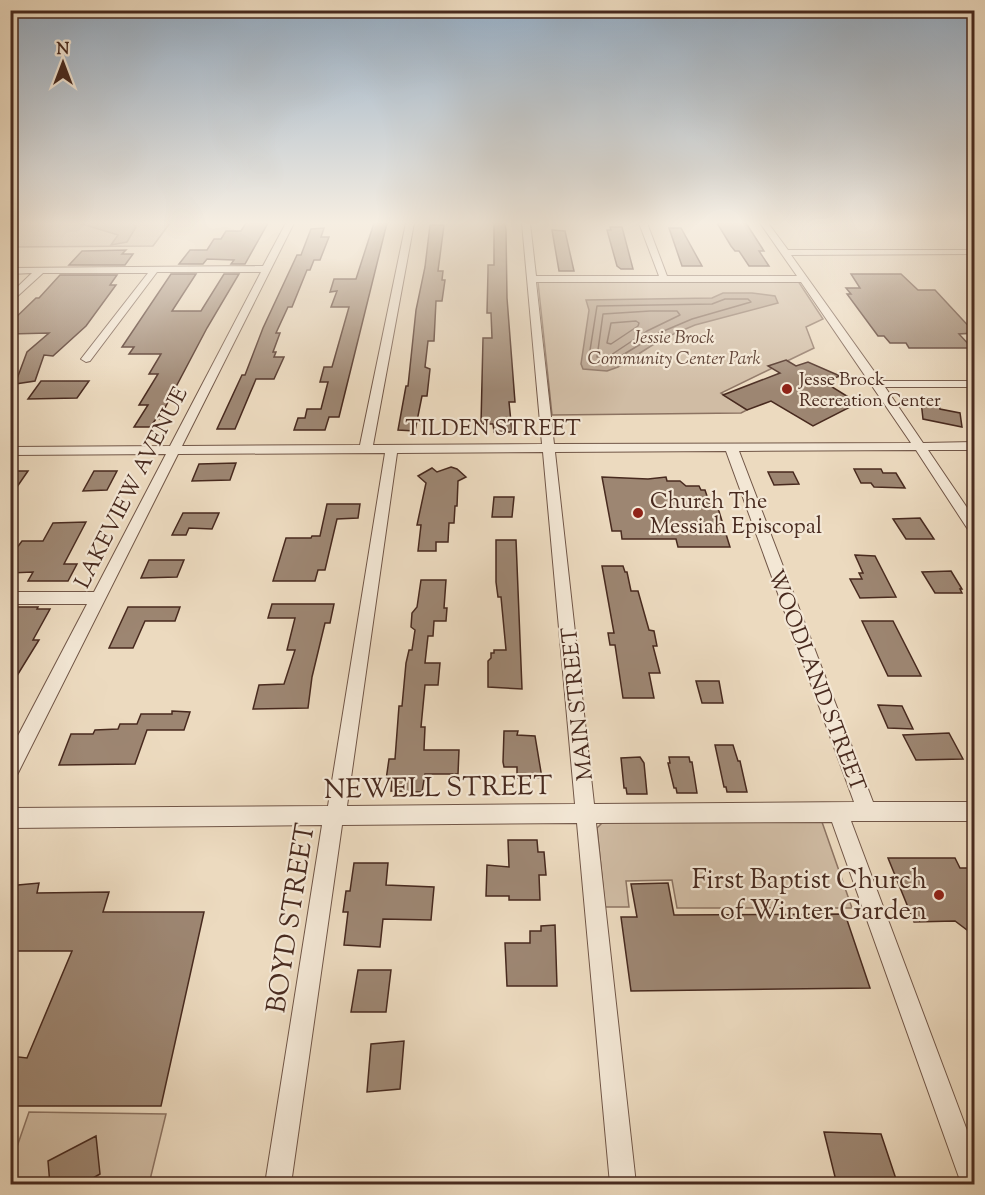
<svg xmlns="http://www.w3.org/2000/svg" width="985" height="1195" font-family="'Sorts Mill Goudy',serif">
	<rect width="100%" height="100%" fill="#ecdabf"/>
	<filter id="stains"><feTurbulence type="fractalNoise" baseFrequency=".00333" numOctaves="4"/><feColorMatrix values="0 0 0 0 .2 0 0 0 0 .09 0 0 0 0 .02 0 0 0 .5 -.17"/></filter>
	<radialGradient id="worn" r=".72"><stop offset=".6" stop-color="#630" stop-opacity="0"/><stop offset="1" stop-color="#630" stop-opacity=".3"/></radialGradient>
	<path fill="#d0bca4" stroke="#8c7362" stroke-width="1.5" d="M10,223H170L153,246L11,247Z
		M798,281L823,319L806,327L814,348L721,393L747,410L741,413L552,415L538,282Z
		M603,822H822L852,908H677L672,880L626,881L629,907H605L597,828Z
		M29,1112L166,1114L149,1184H11V1164Z"/>
	<path fill="#b49e89" stroke="#89705f" stroke-width="1.5" d="M79,223H133L136,227L127,242L111,245L118,235Z
		M723,293H752L775,296L778,303L695,325L662,339L618,367L607,371L583,369L581,364L589,310L586,300L712,298Z"/>
	<g fill="none" stroke-linecap="round" stroke-linejoin="round">
		<path stroke="#7e6454" stroke-width="1.5" d="M725,299H748L751,302L692,319L659,333L606,365L588,363L597,306L712,304Z
			M650,311H677L680,315L647,331L611,355L597,357L603,314Z
			M636,321L639,323L638,326L611,344L607,343L611,323Z"/>
	</g>
	<path fill="#9d8672" stroke="#482a1f" stroke-width="1.5" d="M246,223H268L245,264H231L234,260L207,259L203,264H179L190,250H207L214,239H221L226,231H241Z
		M374,223H387L339,417H329L325,430H294L298,418H305L307,409H321L328,382H320L324,367H332L349,307H331L337,291L330,292L334,279H356Z
		M494,223H505L506,230L507,298L515,402H509L512,432H494L493,424H481L483,338H492L491,313H487L488,271V265H494Z
		M717,223H746L764,251H759L769,266H749L739,251H735L731,246Z
		M430,225H444L438,271H443L442,280H445L442,301H436L434,341H428L425,367L430,369L427,396H422L415,431L398,430L406,386H408L416,310L425,267Z
		M610,227H622L633,269H621L617,266L607,230H611Z
		M324,228L321,237H329L320,260H314L310,270H307L292,307H288L276,333H280L273,352H276L274,357H284L274,379H256L235,429H217L242,375H245L263,328L297,255H301L311,229Z
		M669,228H681L702,266H682Z
		M552,230L565,231L574,271H559Z
		M126,250L122,254H133L125,265H69L82,251Z
		M171,274H196L172,311H201L224,274H239L207,328L159,419H156L150,427H134L148,405H139L158,374H149L161,354H129L134,347H122Z
		M851,274H901L918,290H935L975,333L959,334L972,348H909L906,343H890L884,336H878L847,294H851L846,288H860Z
		M60,275H117L110,285H116L86,326L53,356L44,355L35,381L15,384L27,352L49,333L10,334V323L36,298H39Z
		M786,360L796,366L808,362L840,376L824,382L858,403L813,426L771,401L747,410L723,395L780,373L768,366Z
		M41,381H89L77,398L28,399Z
		M921,401L939,404L940,409L960,413L962,427L923,419Z
		M236,463L230,480L192,481L199,464Z
		M451,467L457,469L466,477L458,481L457,506H455L454,523H449L448,542H436V551H418L421,525H417L426,483L418,476L432,468L437,472Z
		M854,469H881L883,473H896L905,488L874,487L871,483H861Z
		M10,471H28L10,497Z
		M94,471H117L107,490L83,491Z
		M768,472H793L799,484L774,485Z
		M602,477L648,479L666,477L667,481H680L686,486H699L701,490H705L711,508H718L730,547H678L676,539H622L621,531H612Z
		M494,497H514L512,517H492Z
		M327,504H360L358,518L337,519L325,570H318L315,581H273L286,538H311L312,536H320Z
		M183,513H219L212,529L189,528L186,535H172Z
		M920,518L934,539H906L893,519Z
		M86,522L64,564H77L68,581H28L33,572L10,573V557L22,541H43L53,523Z
		M496,540H516L522,689L488,687V661L491,658V653H494V650H506L501,597H498L496,582Z
		M855,555L875,556L896,597L860,598L850,579H862L859,573H863Z
		M149,560H184L177,577L141,578Z
		M602,566H623L625,572H627L631,591H638L649,630L654,631L657,646H653L660,673H649L654,698H623L615,645H610L608,633H614Z
		M951,571L962,589H960L962,593H935L922,572Z
		M421,580H446L444,608H447L446,621H434L433,636H428L425,663H440L438,685H425L421,727H425L424,750H459L458,774H425L422,792L391,791L392,780H386L389,759H395L399,706H402L406,663L409,650H412L415,630L411,627L412,613L417,607Z
		M272,604H334L330,623H325L312,677L308,708L253,709L259,685L284,684L295,650H287L295,618H268Z
		M10,607H38L37,609H50L33,640H39L10,687Z
		M128,607H180L175,621H145L133,648H109Z
		M862,621H893L921,676H888Z
		M696,681H719L723,703H702Z
		M878,705L902,706L913,729L888,728Z
		M172,711L190,712L184,730H147L135,764L59,765L71,734H93L95,730L118,729L120,724H137L141,714H172Z
		M504,731H518L517,735L535,736L542,778H517V767H504L503,762Z
		M949,733L963,759L916,760L903,735Z
		M715,745H733L738,761H740L747,792H727L726,787H724Z
		M640,757L644,763L647,794H627L626,788H624L621,758Z
		M669,757H689L690,762H692L697,793H677L676,788H674L668,763H670Z
		M508,840H537L538,852H544L546,875H539L540,900H509V896H486L487,865L509,867Z
		M888,858H955L960,868H975V936L955,921L914,922Z
		M354,863H388L386,885L434,887L431,920L383,919L380,947L344,945L348,912H343L346,891H350Z
		M39,883L37,893L109,892L103,912H204L161,1106H10V1056L27,1058L72,951H10V901L18,885Z
		M668,883L674,915L845,914L870,988L631,991L621,917H637L631,884Z
		M555,925L557,986H507L505,943H530V931H541V926Z
		M358,970H391L386,1012H351Z
		M404,1041L400,1089L367,1092L371,1044Z
		M824,1132L881,1134L896,1179H881L883,1185H837Z
		M96,1136L100,1174L81,1185H50L48,1161Z"/>
	<g fill="none" stroke-linecap="round" stroke-linejoin="round">
		<g stroke="#715647" stroke-width="2">
			<path id="minor" d="M286,223H294L182,446L360,445L406,223H414L373,445L542,444L522,223H530L536,276H659L639,223H647L667,276H797L760,223H768L788,250H974V254L791,255L881,381H974V387H885L923,443L974,442V450H928L974,518V533L969,531L916,450L739,451L873,802H974V821H851L974,1149V1184L961,1183L832,822L596,823L636,1184H610L577,823L342,825L291,1184H265L322,825L10,828V808L328,806L385,453L178,454L16,777L10,780V751L87,604H10V592H94L166,454L10,455V447L170,446L261,272H157L90,361L86,362L81,359L148,273H43L10,303V294L32,273L10,274V268L263,266ZM536,282H801L911,443L554,444ZM726,451L854,802L594,804L555,452ZM543,452L575,804L347,806L397,453Z"/>
		</g>
		<use href="#minor" fill="#f3e7d5" fill-rule="evenodd"/>
	</g>
	<linearGradient id="sky" x2="0" y2="1"><stop stop-color="#93abc2"/><stop offset="0.57" stop-color="#f6eee2"/><stop offset="1" stop-color="#f6eee2" stop-opacity="0"/></linearGradient>
	<rect width="985" height="391" fill="url(#sky)"/>
	<g fill="#8f2418" stroke="#f3e7d5" stroke-width="2">
		<circle cx="787" cy="389" r="6"/>
		<circle cx="638" cy="513" r="6"/>
		<circle cx="939" cy="895" r="6"/>
	</g>
	<g text-anchor="middle" stroke-width="4.5" stroke-linejoin="round" paint-order="stroke">
		<g font-size="18" font-style="italic" fill="#63473a" stroke="#f3e7d5">
			<text x="674" y="343">Jessie Brock<tspan x="674" dy="21">Community Center Park</tspan></text>
		</g>
		<g font-size="18" fill="#482a1f" stroke="#f3e7d5" text-anchor="start">
			<text x="799" y="385">Jesse Brock<tspan x="799" dy="21">Recreation Center</tspan></text>
		</g>
		<g font-size="22" fill="#482a1f" stroke="#f3e7d5">
			<text x="493" y="435">TILDEN STREET</text>
			<text transform="translate(130 487) rotate(-63)" y="8">LAKEVIEW AVENUE</text>
			<text transform="translate(818 680) rotate(69)" y="8">WOODLAND STREET</text>
			<text transform="translate(576 704) rotate(-96)" y="8">MAIN STREET</text>
		</g>
		<g font-size="22" fill="#482a1f" stroke="#f3e7d5" text-anchor="start">
			<text x="650" y="508">Church The<tspan x="650" dy="25">Messiah Episcopal</tspan></text>
		</g>
		<g font-size="27" fill="#482a1f" stroke="#f3e7d5">
			<text transform="translate(438 787) rotate(-1)" y="9">NEWELL STREET</text>
			<text transform="translate(290 918) rotate(-81)" y="9">BOYD STREET</text>
		</g>
		<g font-size="27" fill="#482a1f" stroke="#f3e7d5" text-anchor="end">
			<text x="927" y="888">First Baptist Church<tspan x="927" dy="31">of Winter Garden</tspan></text>
		</g>
	</g>
	<rect width="985" height="1195" fill="none" stroke="#ecdabf" stroke-width="36"/>
	<rect x="12" y="12" width="961" height="1171" fill="none" stroke="#482a1f" stroke-width="3"/>
	<rect x="18" y="18" width="949" height="1159" fill="none" stroke="#482a1f" stroke-width="1.5"/>
	<g transform="translate(63 63)" stroke="#f3e7d5" stroke-width="4.5" paint-order="stroke">
	<path d="M0-4.5L10 22L0 15L-10 22Z" fill="#482a1f"/>
	<text y="-9" font-size="16" font-weight="bold" text-anchor="middle" fill="#482a1f">N</text>
	</g>
	<rect width="100%" height="100%" filter="url(#stains)"/>
	<rect width="100%" height="100%" fill="url(#worn)"/>
</svg>
